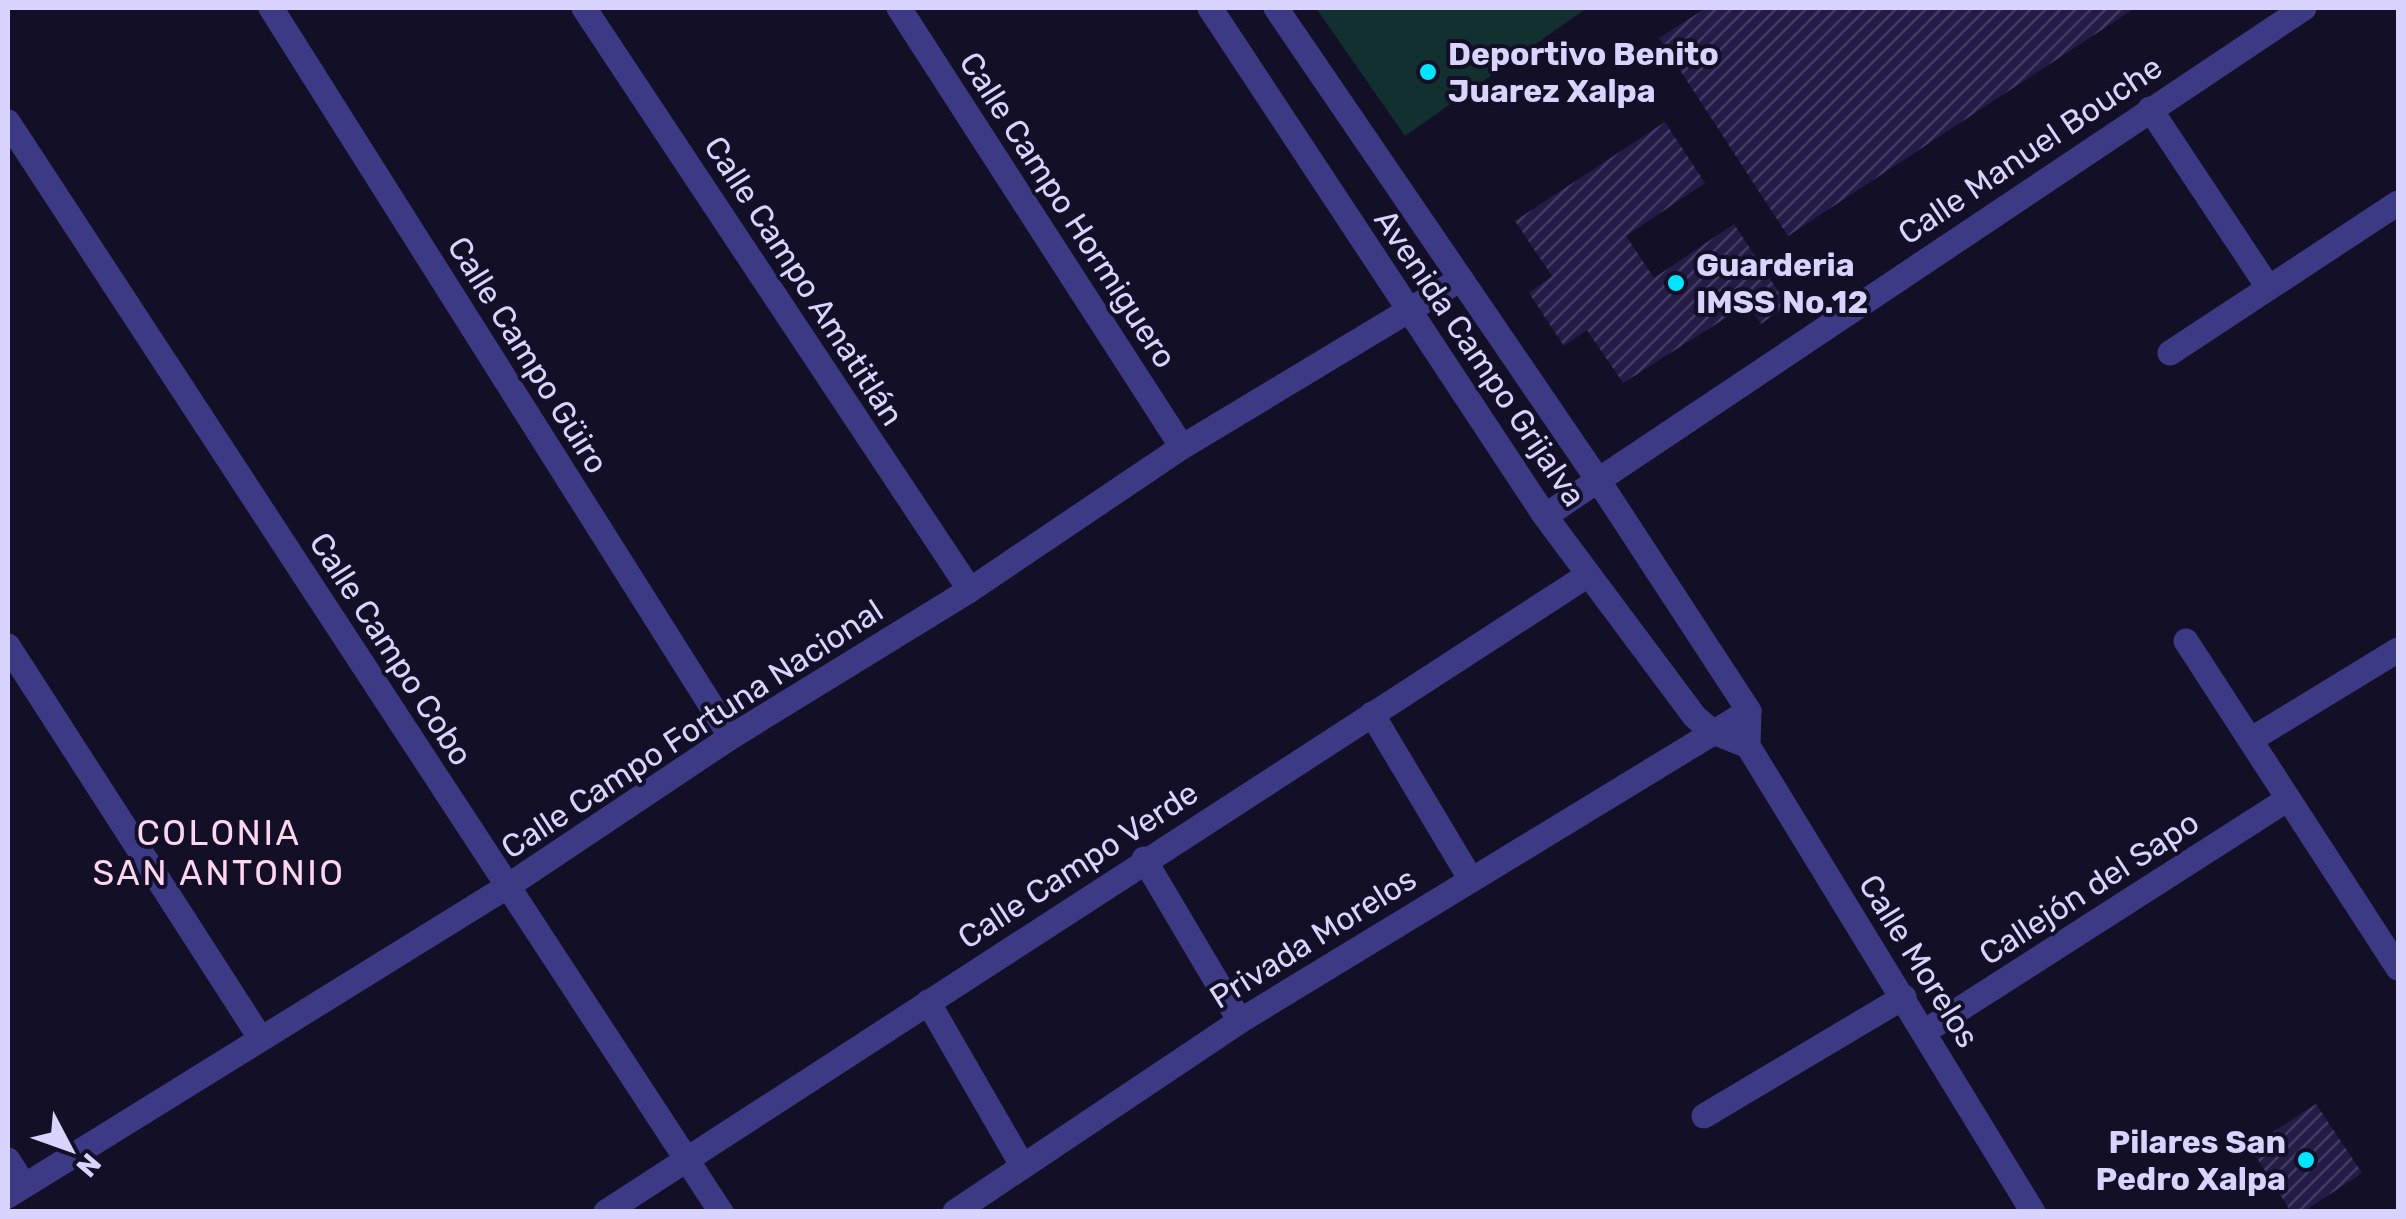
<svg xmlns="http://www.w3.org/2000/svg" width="2406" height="1219" font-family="Rubik,sans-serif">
	<defs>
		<pattern id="building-hatch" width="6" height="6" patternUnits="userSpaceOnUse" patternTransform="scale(2.5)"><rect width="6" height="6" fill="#241b47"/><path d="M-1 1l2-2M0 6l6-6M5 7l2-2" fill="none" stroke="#433b63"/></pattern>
	</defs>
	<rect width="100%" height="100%" fill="#130f26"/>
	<path fill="#12302f" d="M1316,8H1587L1405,136Z"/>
	<path fill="url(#building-hatch)" d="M1706,8H2135L1788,236L1659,38Z
		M1665,122L1705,183L1626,236L1654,278L1734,224L1784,300V308L1761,324L1748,304L1623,383L1587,330L1564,346L1529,293L1552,276L1515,221Z
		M2316,1104L2362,1173L2303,1212H2291L2250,1147Z"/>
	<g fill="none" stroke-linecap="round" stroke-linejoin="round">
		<path stroke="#3d3a85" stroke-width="25" d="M271,8L731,737
			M584,8L970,590
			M899,8L1182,447
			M2150,109L2268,287
			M8,122L721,1212
			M2170,353L2398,203
			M2186,641L2398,968
			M8,646L259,1036
			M1372,714L1470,878
			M2252,739L2398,650
			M1144,859L1240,1021
			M928,1002L1022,1165
			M1924,1032L2288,799
			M1704,1116L1904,997
			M8,1160L24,1185
			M8,1196L508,886L731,737L970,590L1182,447L1461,279
			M606,1212L1588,575
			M955,1212L1240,1021L1749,711"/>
		<path stroke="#3d3a85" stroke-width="25" d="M1210,8L1545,516L1695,717L1713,732L1748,746
			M1276,8L1598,480L1749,711L1748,746L2033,1212
			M1545,516L2304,8"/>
	</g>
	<g fill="#00e5ff" stroke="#130f26" stroke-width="4">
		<circle cx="1428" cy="72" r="10"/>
		<circle cx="1676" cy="283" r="10"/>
		<circle cx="2306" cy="1160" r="10"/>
	</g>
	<g text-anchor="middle" stroke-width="8" stroke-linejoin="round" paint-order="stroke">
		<g font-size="32" font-weight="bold" fill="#d9d4ff" stroke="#130f26" text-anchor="start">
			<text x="1448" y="65">Deportivo Benito<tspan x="1448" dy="37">Juarez Xalpa</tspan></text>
			<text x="1696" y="276">Guarderia<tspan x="1696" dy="37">IMSS No.12</tspan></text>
			<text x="2286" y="1153" text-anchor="end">Pilares San<tspan x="2286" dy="37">Pedro Xalpa</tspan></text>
		</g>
		<g font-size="32" fill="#d9d4ff" stroke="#130f26">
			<text transform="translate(2030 150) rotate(-34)" y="11">Calle Manuel Bouche</text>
			<text transform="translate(1068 210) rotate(57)" y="11">Calle Campo Hormiguero</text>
			<text transform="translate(804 281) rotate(57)" y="11">Calle Campo Amatitlán</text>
			<text transform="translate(528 355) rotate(58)" y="11">Calle Campo Güiro</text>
			<text transform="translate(1480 358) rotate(56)" y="11">Avenida Campo Grijalva</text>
			<text transform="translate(391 649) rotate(57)" y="11">Calle Campo Cobo</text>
			<text transform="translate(692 729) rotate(-33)" y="11">Calle Campo Fortuna Nacional</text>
			<text transform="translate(1078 865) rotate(-33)" y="11">Calle Campo Verde</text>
			<text transform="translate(2089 888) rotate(-33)" y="11">Callejón del Sapo</text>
			<text transform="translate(1313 938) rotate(-32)" y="11">Privada Morelos</text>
			<text transform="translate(1919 961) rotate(58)" y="11">Calle Morelos</text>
		</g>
		<g font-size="35" letter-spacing="2.5" fill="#ffd6f0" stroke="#130f26">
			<text x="219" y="845">COLONIA<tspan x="219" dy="40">SAN ANTONIO</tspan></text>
		</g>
	</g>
	<rect width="2406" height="1219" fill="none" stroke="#d9d4ff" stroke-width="20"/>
	<g transform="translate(70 1149) rotate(131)" stroke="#130f26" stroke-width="8" paint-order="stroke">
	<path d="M0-8L18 38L0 25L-18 38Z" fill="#d9d4ff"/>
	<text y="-15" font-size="28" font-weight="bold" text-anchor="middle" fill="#d9d4ff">N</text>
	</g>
</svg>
